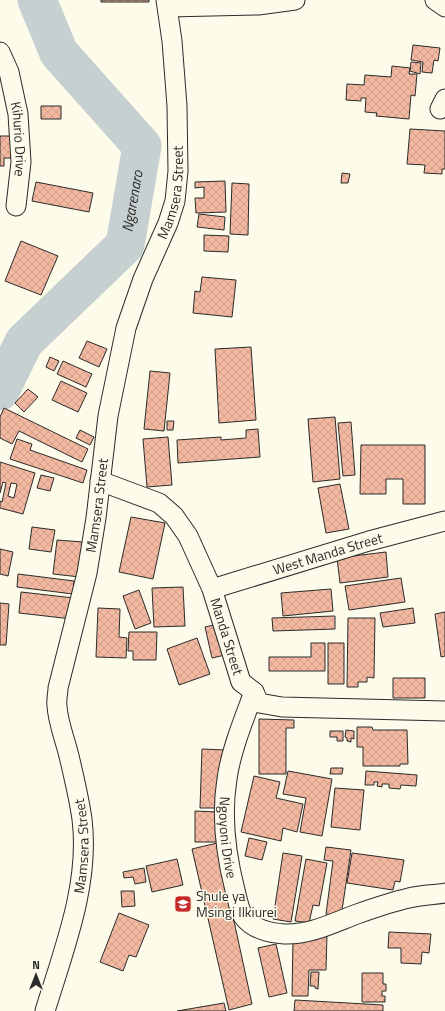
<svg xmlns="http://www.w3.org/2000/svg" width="445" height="1011" font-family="'Titillium Web',sans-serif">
	<defs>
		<pattern id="building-cross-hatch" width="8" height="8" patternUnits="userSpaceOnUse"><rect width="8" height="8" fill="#f2b8a0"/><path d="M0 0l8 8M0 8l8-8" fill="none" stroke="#d09e8a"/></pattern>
	</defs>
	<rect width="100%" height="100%" fill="#fdfbea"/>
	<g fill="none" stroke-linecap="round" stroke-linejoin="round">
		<path stroke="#c7d0d0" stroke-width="39" id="s1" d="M0,391L24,342L125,245L142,146L59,53L37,0"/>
	</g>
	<path fill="url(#building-cross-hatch)" stroke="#2b2b2b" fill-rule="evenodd" d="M101,0H149V2H101Z
		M413,45L440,48L438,61L434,60L432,73L422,72L423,62L411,60Z
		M411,62L421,63L420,74L410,71Z
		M392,66L410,68L409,74H417L415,96L411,95L409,119L376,116L377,113L365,112L366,98H361V101L346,100L347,84L364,85L365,75L391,77Z
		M41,106H61V119H41Z
		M410,129L445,131V169H442V174L424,173L425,165L407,164Z
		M0,136H11V158H4V166H0Z
		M342,173L350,174L348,183H341Z
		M225,181L226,212L196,213L195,198H204V187L195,188V182Z
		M36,182L93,193L89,212L32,201Z
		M232,183L249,184L248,235L230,234Z
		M199,214L225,217L224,230L197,227Z
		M204,235L229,236L228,252L204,251Z
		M21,241L58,256L41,295L5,281Z
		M202,277L236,280L232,317L193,313L195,291L200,292Z
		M87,341L107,349L99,367L79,358Z
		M251,347L256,420L219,423L215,349Z
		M50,357L59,361L54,371L46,367Z
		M63,361L92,374L86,387L57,374Z
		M150,371L170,373L164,431L144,429Z
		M61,381L87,393L78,412L52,400Z
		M28,389L38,397L24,412L15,403Z
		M4,408L88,449L82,462L19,431L12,444L0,438V417Z
		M335,417L340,479L313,482L308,419Z
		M167,421H174L173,430H167Z
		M351,422L355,475L343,476L338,423Z
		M258,429L260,457L178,463L177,440L221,437V440L246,438V430Z
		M80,430L94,437L90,445L76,438Z
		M168,437L172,485L147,487L143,439Z
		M17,439L32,444L30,450L87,470L83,483L10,459Z
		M361,445H425V504H403V479H386V494H360Z
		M0,462L35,473L23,514L0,508V501L2,502L6,483L3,482L0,493ZM11,483L17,484L14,498L8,496Z
		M41,475L54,478L50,491L37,488Z
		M340,484L349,529L326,533L318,488Z
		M131,517L165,523L153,579L119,572Z
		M32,527L55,530L51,552L29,549Z
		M57,540L83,542L80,577L53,574Z
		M0,549L13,552L8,576L0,574Z
		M386,552L388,577L340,583L337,558Z
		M18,574L74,581L73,594L17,587Z
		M401,578L405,602L349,610L345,586Z
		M183,587L185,626L154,627L152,588Z
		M331,589L333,611L283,616L281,593Z
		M139,590L151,623L135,629L123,596Z
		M21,592L74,598L72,619L19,613Z
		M0,603L9,604L6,645H0Z
		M98,608L120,609L119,637L127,638L126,658L96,657Z
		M413,608L415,623L383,627L380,613Z
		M445,612V656L441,657L435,614Z
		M335,616V629L273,631L272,618Z
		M348,618H375L374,678L367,677V682H358V687H347Z
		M223,623L225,655L212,658L205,627Z
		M129,632H157L156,660H133V651H128Z
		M197,638L210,674L179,685L167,649Z
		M311,643H325V671H269V657H311Z
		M328,643H344V684H328Z
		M393,678H425V698H393Z
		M259,719L294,720V728H286V774H259Z
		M357,727H372L373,730H407L408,764H400V766H363V747H357Z
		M346,730L354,731V739L351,738V742L347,741V738L345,737Z
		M330,731H343V741H337V737H330Z
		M202,749L226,750L225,808H200Z
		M331,768H343L342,774H330Z
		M288,771L332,779L322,836L300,832L306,798L283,794Z
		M366,771L417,775L416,786L401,785L400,789L389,788V784H382V787L377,786L378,782H374V785H365Z
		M254,776L280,782L276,798L303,804L297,832L283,828L281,841L241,832Z
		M335,788L364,790L360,830L331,827Z
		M195,811L218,812V842H195Z
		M249,838L267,842L262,860L245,856Z
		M217,843L252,1004L229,1010L192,849Z
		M326,847L351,850L341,917L326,914L333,861L324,860Z
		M283,853L302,856L291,922L273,919Z
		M352,853L404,860L400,882L395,881L393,890L347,883Z
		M177,859L183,885L152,892L146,866Z
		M306,859L327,863L319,906L313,905L309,923L295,921Z
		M144,868L146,882L135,884L133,877L124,878L123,872Z
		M121,891H134L135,906L122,907Z
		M119,913L149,925L136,957L129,955L123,971L100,962Z
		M389,932L431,934L429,953L422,952L421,964L401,963V948H388Z
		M327,935L326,970H309L308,996H292L293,939Z
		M276,944L287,993L269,997L258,948Z
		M311,972H319L318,989L315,988V986H310Z
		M362,973H383V984H386V991H382V996H385V1002H362Z
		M295,1000L383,1005V1011H294Z
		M224,1003L226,1011H177Z"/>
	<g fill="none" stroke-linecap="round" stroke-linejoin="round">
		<g stroke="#2b2b2b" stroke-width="21">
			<g id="street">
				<path d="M435,0L445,7"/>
				<path d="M168,7L258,5L295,0"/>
				<path id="s2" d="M0,52L9,72L18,114L21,162L16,206"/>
				<path d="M440,109L445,99"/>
				<path id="s3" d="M100,481L159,503L174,516L188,536L212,589L241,682L254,692L259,703L282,707L445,711"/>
				<path id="s4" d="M212,589L369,541L445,521"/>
				<path id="s5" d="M254,692C244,719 231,750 227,779C221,816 226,855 235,890C237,898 239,909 243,916C252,929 270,933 284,934C310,935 333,923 357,914C374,908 391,902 409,898C420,895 433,895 445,893"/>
				<path id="s6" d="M45,1011C64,949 90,884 82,819C79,798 74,777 69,756C65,739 58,723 57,706C56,700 58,694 58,688L87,573L96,518L108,416L126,328L143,279L168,223L175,201L178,171L177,106L172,41L166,0"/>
			</g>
		</g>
		<use href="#street" stroke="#fdfbea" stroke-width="19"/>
	</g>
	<defs>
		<g id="school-square" transform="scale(0.9)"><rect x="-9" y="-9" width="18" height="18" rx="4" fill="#c62828" stroke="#fdfbea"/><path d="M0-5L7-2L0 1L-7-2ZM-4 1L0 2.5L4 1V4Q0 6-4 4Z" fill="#fff"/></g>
	</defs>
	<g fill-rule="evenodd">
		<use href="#school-square" x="183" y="904"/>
	</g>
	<g text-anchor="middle" stroke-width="3" stroke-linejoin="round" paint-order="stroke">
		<g font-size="14" fill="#2b2b2b" stroke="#fdfbea">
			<text dy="5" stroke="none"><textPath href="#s2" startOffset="90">Kihurio Drive</textPath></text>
			<text dy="5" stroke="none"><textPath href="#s6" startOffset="842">Mamsera Street</textPath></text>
			<text dy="5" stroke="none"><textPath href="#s6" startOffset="518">Mamsera Street</textPath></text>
			<text dy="5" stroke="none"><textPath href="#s4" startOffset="121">West Manda Street</textPath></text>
			<text dy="5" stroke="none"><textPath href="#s3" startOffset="215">Manda Street</textPath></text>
			<text dy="5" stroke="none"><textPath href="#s5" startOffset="150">Ngoyoni Drive</textPath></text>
			<text dy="5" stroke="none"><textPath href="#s6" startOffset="170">Mamsera Street</textPath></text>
		</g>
		<g font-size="14" fill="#2b2b2b" stroke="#fdfbea" text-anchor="start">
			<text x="196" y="901">Shule ya<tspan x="196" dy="16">Msingi Ilkiurei</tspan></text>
		</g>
		<g font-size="15" font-style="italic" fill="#2b2b2b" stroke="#fdfbea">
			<text dy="5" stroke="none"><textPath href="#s1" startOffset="239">Ngarenaro</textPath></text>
		</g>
	</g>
	<g transform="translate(36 975)" stroke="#fdfbea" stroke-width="3" paint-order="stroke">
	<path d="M0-3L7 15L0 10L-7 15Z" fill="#2b2b2b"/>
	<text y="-6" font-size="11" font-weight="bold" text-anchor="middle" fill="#2b2b2b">N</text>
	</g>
</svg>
